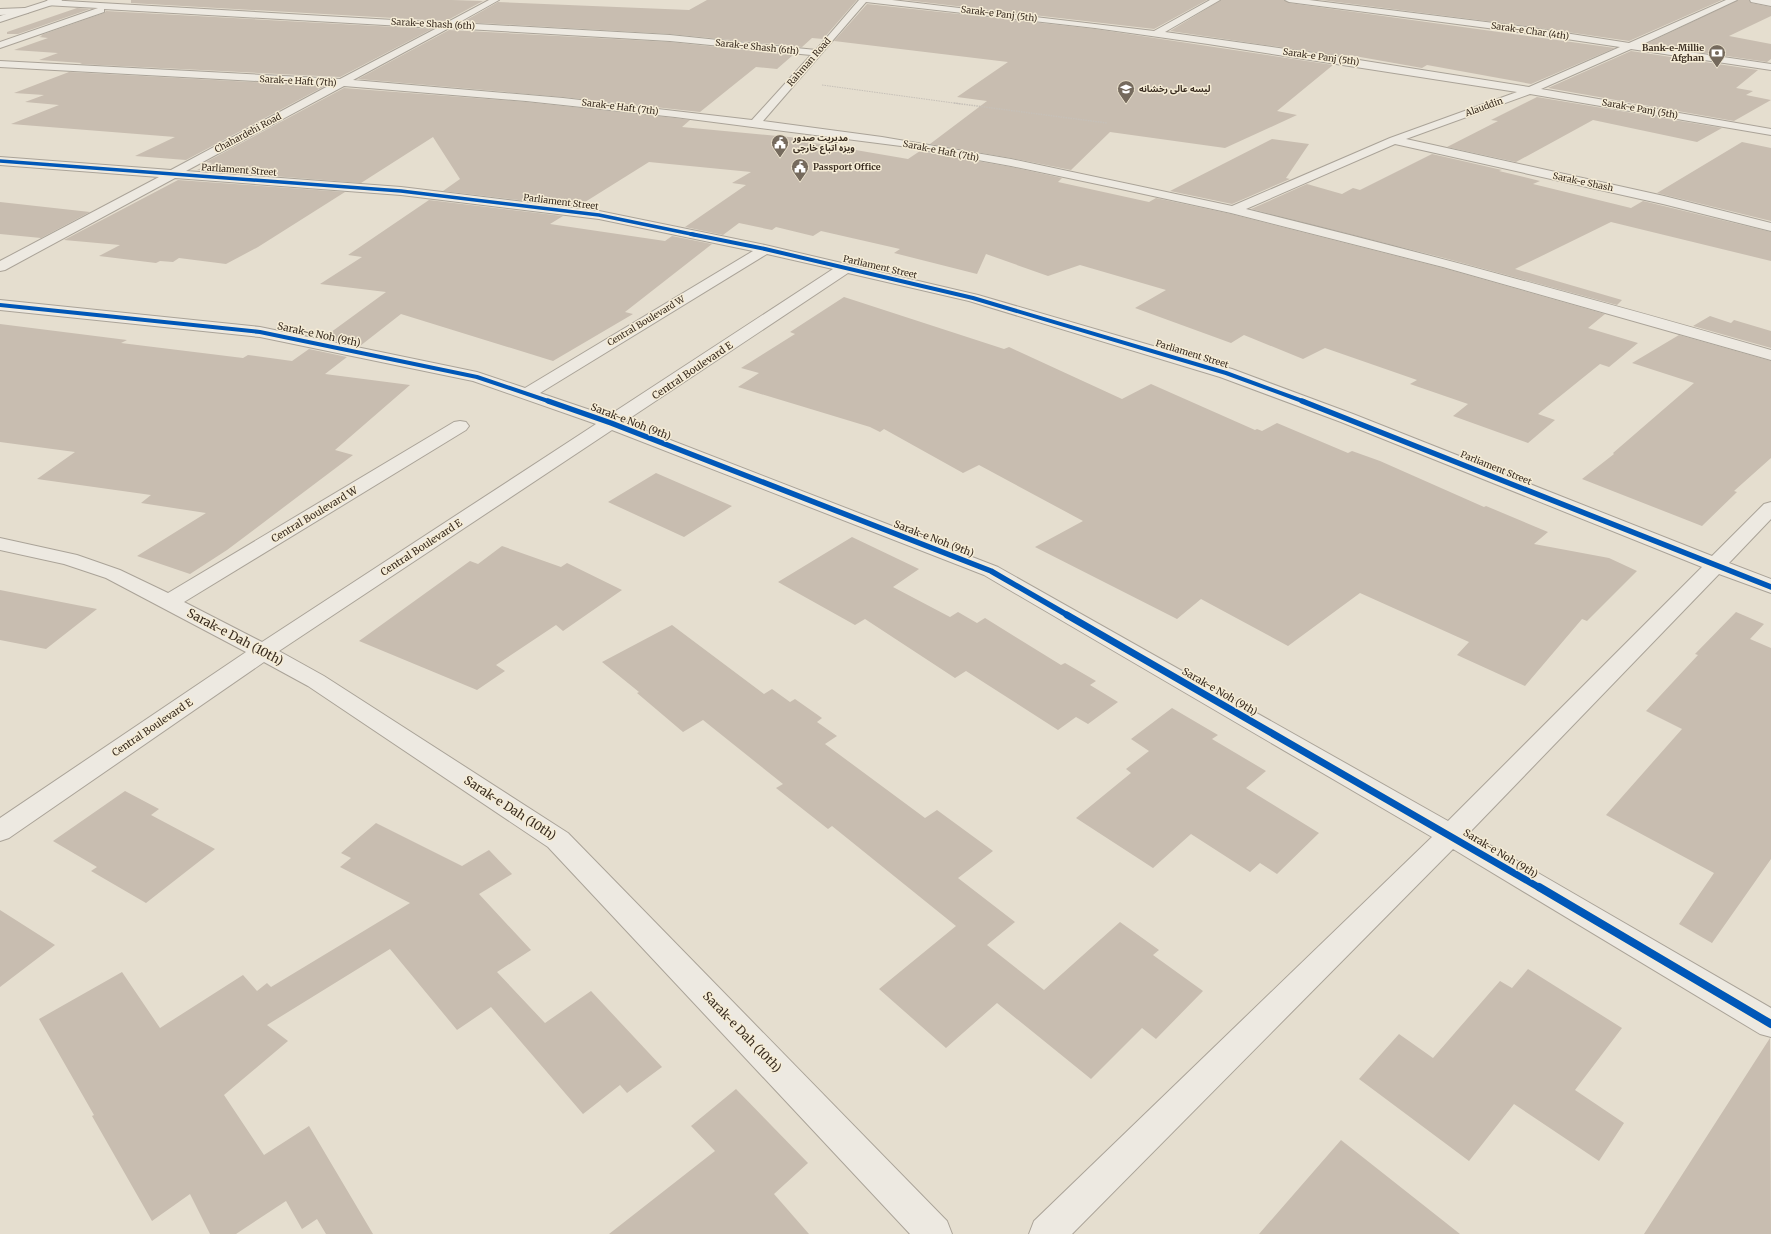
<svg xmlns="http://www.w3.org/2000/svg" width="1771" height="1234" font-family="Merriweather,'Noto Sans Arabic',serif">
	<rect width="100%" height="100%" fill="#e5decf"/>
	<path fill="#c8bdb0" d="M131,0H452L483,1L446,21L131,3Z
		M707,0H857L823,39L812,38L802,47L670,34L463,22L498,2L689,10Z
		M905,0H1207L1154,29Z
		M1221,0H1284L1289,3L1615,48L1531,84L1427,65L1422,68L1349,55L1348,57L1170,31Z
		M1321,0H1722L1629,41L1526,26Z
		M1738,0H1749L1751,3L1771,7V16L1729,36L1771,44V59L1767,62L1646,44Z
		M867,4L1095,29L1333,65L1277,111L1297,115L1225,148L1110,132L1071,170L1011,158L930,144L987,101L957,97L1008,62L834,41Z
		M77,8L90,9L18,34H7V32Z
		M106,11L432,29L340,77L80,64L82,63L39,60L58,53L14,50L48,38L39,37L42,36L41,35L104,13Z
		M449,30L670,42L793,55L777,69L756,67L700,112L563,97L358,79Z
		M1631,51L1758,70L1736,88L1753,91L1746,95L1771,100L1734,121L1548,88Z
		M69,72L325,86L186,160L135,156L175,137L11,124L59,105L25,102L44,95L14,93Z
		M344,88L526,102L675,118L690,120L682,127L811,139L809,142L908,159L920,151L1011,167L1062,178L1058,182L1149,202L1156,198L1231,214L1443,268L1605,314L1588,328L1638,343L1609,367L1600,364L1538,414L1555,420L1528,443L1453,416L1468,404L1410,384L1417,380L1325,348L1303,359L1244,335L1231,343L1135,308L1166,290L1080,265L1048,276L986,254L977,274L894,253L900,249L821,231L813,236L776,227L772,230L739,223L723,235L685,227L746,185L732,183L751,172L649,162L577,207L443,191L460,179L433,137L361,183L197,170L212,163L206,162Z
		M1537,97L1722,128L1697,142L1593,120L1516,162L1447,147L1498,121L1491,120Z
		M1272,139L1309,144L1286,178L1290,179L1232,204L1170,191Z
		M1742,142L1771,148V221L1657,193Z
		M1432,154L1502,170L1499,171L1540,181L1533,184L1631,208L1643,201L1771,232V261L1611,222L1515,269L1622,300L1617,305L1444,258L1251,209L1307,184L1342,194L1353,188L1360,190Z
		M178,180L345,192L258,247L226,264L179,258L173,262L160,261L156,263L99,256L120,245L64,240Z
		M429,200L563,216L550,224L665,241L672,236L712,244L625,312L633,314L553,361L401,314L360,346L323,338L386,292L320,284L362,257L348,255Z
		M0,202L90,212L41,238L0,234Z
		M844,297L1004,349L1009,347L1122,399L1151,384L1255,430L1257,429L1262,431L1277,423L1348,453L1352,451L1380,461L1484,507L1486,506L1548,532L1534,544L1609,558L1637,571L1587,621L1582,619L1525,686L1457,655L1469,642L1360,593L1288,646L1201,599L1177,619L1035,547L1083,521L979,465L963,473L884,429L880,432L870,427L738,387L759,373L741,368L795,334L790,332Z
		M1710,316L1731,323L1734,320L1771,331V348L1693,326Z
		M0,324L127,340L121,343L243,358L248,355L292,361L309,349L347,357L325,374L410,385L335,450L353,455L227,550L190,574L137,556L206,513L141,503L151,495L37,479L75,452L0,442Z
		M1679,335L1771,361V458L1734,491L1737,492L1702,526L1582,479L1614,454L1613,453L1694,383L1632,363Z
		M656,473L732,506L684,537L608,502Z
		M852,537L919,569L893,587L950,617L958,612L977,623L985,618L1061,665L1065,663L1096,681L1090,685L1118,702L1088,724L1076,717L1058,730L966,671L955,678L865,619L855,625L778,582Z
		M502,546L561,567L567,563L622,590L563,631L556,625L496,665L505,671L477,690L359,641L470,561L478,564Z
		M0,590L97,609L46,649L0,640Z
		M1736,612L1764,624L1750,639L1771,648V859L1712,943L1679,924L1714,873L1606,815L1682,729L1646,711L1698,655L1695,654Z
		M672,625L764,694L772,689L790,702L795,699L822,718L817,722L837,736L825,744L925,818L937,810L993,851L958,878L1015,922L987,945L1044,990L1120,922L1159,950L1153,955L1203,991L1156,1039L1142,1028L1091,1079L997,1003L946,1048L879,989L956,926L832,826L828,829L776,788L783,784L703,720L683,732L637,693L639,692L602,662Z
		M1172,708L1218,735L1212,739L1266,771L1246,788L1319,833L1277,874L1260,863L1250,872L1191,834L1153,868L1076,818L1131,773L1126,769L1149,751L1131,739Z
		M125,791L159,809L151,815L215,849L146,903L91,871L97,867L53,841Z
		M376,823L462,866L489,850L512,874L479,894L531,950L497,972L545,1023L591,991L662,1067L627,1093L620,1085L583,1114L491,1007L457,1030L390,949L267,1025L288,1041L224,1095L264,1155L309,1126L373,1234H326L317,1219L302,1229L286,1201L236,1234H210L190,1194L152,1221L92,1116L94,1115L39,1019L122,972L160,1028L243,975L257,991L267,983L271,987L410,903L340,867L351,858L341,853Z
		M0,910L55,945L0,987Z
		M1528,969L1622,1028L1575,1090L1624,1123L1599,1161L1514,1104L1469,1161L1359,1079L1399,1034L1433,1058L1500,981L1512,988Z
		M1770,1038L1771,1234H1644Z
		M736,1089L808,1163L774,1194L809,1234H609L715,1151L691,1126Z
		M1341,1140L1460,1234H1259Z"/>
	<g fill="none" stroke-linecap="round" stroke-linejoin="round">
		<g stroke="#aaa398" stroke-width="2">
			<path id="minor" d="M48,0L446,23L489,0H499L458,23L670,35L816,50L859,0H892L1154,31L1210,0H1220L1165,32L1321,54L1529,87L1620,47L1526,33L1289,2L1285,0H1309L1526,27L1629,43L1726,0H1737L1641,45L1771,64V70L1631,49L1541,89L1771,129V135L1530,94L1406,139L1664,196L1771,223V231L1663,204L1395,144L1246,209C1422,252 1597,300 1771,350V360L1443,267L1231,213L1121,189L1011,166L901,146L675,117L526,101L344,86L186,171L401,187L599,211L765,245L978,295L1232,369L1353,414L1712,556L1764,504L1771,502V519L1729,563L1771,579V593L1719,574L1469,833L1771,1008V1037L1760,1034L1453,849L1072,1234H1029L1034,1221L1432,837L984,575L612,430L279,651L324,676L568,833L947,1221L952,1234H910L548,847L308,686L264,662L9,838L0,841V818L246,652L106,578L64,564L0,550V538L77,555L120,570L168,593L454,422L460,421L466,422L469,426L466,430L184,602L262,642L596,424L473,381L260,337L0,310V300L260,327L477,372L525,388L753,251L599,219L401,195L175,178L5,270L0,271V261L159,177L0,165V157L171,170L330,85L0,67V61L340,79L437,28L104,9V12L0,48V42L98,8L45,5L44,3ZM866,2L1095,28L1208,44L1517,92L1390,138L1232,206L1011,159L882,137L763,121ZM449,28L670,41L811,55L752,120L563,98L353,80ZM767,254L833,269L608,416L540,393ZM848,273L969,301L1220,377L1341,422L1702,567L1448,821L998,567L624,422Z
				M1750,0H1771V6L1751,2Z
				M25,8L28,9L29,11L28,13L0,15V9Z"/>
		</g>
		<g stroke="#aaa398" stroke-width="2">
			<path id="tertiary" d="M50,0H62L61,2L0,22V16Z"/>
		</g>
		<path stroke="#c6c0b8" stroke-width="1" stroke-dasharray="1.5 1" stroke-linecap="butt" d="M822,85L961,104"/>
		<path stroke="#c6c0b8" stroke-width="1.5" stroke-dasharray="1.5 1" stroke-linecap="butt" d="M954,103L1107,123"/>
		<use href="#minor" fill="#ede9e1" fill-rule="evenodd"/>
		<use href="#tertiary" fill="#ede9e1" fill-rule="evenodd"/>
		<g stroke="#f5ecd6" stroke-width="5">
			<path id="cycleway-far4" d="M0,161L401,191L599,215L696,235"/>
		</g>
		<g stroke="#f5ecd6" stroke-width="5.5">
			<path id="cycleway-far3" d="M691,234L765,249L973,298L1226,373L1305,402
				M0,305L260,332L477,377L551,402"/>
		</g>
		<g stroke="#f5ecd6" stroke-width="8">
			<path id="cycleway-far2" d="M548,401L611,423L991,571L1069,616
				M1302,401L1771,587"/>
		</g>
		<g stroke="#f5ecd6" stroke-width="10">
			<path id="cycleway-far1" d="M1067,615L1540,888"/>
		</g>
		<g stroke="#f5ecd6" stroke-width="11">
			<path id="cycleway" d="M1539,887L1771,1024"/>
		</g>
		<use href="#cycleway-far4" stroke="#0057b8" stroke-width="3.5"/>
		<use href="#cycleway-far3" stroke="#0057b8" stroke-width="4"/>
		<use href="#cycleway-far2" stroke="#0057b8" stroke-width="5.5"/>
		<use href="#cycleway-far1" stroke="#0057b8" stroke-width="7"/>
		<use href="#cycleway" stroke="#0057b8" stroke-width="8"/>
	</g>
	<defs>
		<g id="bank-pin" transform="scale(0.9)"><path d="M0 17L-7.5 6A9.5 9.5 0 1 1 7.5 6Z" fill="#756a5d" stroke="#f5ecd6"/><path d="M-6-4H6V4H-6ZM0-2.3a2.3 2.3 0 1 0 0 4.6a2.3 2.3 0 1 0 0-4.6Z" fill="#fff"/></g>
		<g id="school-pin" transform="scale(0.9)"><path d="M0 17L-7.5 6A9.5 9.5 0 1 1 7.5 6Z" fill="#756a5d" stroke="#f5ecd6"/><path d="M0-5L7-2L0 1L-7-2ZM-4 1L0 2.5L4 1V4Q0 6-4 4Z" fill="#fff"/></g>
		<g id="civic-pin" transform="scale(0.9)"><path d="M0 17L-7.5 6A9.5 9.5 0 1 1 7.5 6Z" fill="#756a5d" stroke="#f5ecd6"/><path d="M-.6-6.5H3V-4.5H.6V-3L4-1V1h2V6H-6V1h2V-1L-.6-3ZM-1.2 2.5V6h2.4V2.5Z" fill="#fff"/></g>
	</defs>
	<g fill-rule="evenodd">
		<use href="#bank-pin" x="1717" y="53"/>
		<use href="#school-pin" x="1126" y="89"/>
		<use href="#civic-pin" x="780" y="143"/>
		<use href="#civic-pin" x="800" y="167"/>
	</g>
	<g text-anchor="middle" stroke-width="3" stroke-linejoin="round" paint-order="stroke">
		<g font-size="9" fill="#392c20" stroke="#f5ecd6">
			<text transform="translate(999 14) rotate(7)" y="3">Sarak-e Panj (5th)</text>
			<text transform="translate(433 24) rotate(3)" y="3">Sarak-e Shash (6th)</text>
			<text transform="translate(1530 31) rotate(8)" y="3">Sarak-e Char (4th)</text>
			<text transform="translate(757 47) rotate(6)" y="3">Sarak-e Shash (6th)</text>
			<text transform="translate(1321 57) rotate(8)" y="3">Sarak-e Panj (5th)</text>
			<text transform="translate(809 62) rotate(-49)" y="3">Rahman Road</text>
			<text transform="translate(298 81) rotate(3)" y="3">Sarak-e Haft (7th)</text>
			<text transform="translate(620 107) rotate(7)" y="3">Sarak-e Haft (7th)</text>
			<text transform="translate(1484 107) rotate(-20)" y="3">Alauddin</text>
			<text transform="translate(1640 109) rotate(10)" y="3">Sarak-e Panj (5th)</text>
			<text transform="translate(248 133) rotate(-28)" y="3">Chahardehi Road</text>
			<text transform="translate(941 151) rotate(11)" y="3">Sarak-e Haft (7th)</text>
			<text transform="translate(239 170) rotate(4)" y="3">Parliament Street</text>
			<text transform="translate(1583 182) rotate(12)" y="3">Sarak-e Shash</text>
			<text transform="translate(561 202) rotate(7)" y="3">Parliament Street</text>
			<text transform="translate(880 267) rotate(13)" y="3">Parliament Street</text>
			<text transform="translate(646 321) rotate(-31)" y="3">Central Boulevard W</text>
			<text transform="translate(1192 354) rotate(17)" y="3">Parliament Street</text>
			<text transform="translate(1496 468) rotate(22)" y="3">Parliament Street</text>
		</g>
		<g font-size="9" font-weight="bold" fill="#392c20" stroke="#f5ecd6" text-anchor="start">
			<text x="1704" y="51" text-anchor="end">Bank-e-Millie<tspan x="1704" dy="10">Afghan</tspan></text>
			<text x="1139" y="92">لیسه عالی رخشانه</text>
			<text x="793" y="141">مدیریت صدور<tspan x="793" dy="10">ویزه اتباع خارجی</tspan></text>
			<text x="813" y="170">Passport Office</text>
		</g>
		<g font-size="10" fill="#392c20" stroke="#f5ecd6">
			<text transform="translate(319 334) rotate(12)" y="4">Sarak-e Noh (9th)</text>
			<text transform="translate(692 370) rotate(-34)" y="4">Central Boulevard E</text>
			<text transform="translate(631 421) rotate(21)" y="4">Sarak-e Noh (9th)</text>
			<text transform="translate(314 514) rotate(-31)" y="4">Central Boulevard W</text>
			<text transform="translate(934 538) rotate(21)" y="4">Sarak-e Noh (9th)</text>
			<text transform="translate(421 547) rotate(-33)" y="4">Central Boulevard E</text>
			<text transform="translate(1220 691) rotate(30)" y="4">Sarak-e Noh (9th)</text>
			<text transform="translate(152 727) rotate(-34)" y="4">Central Boulevard E</text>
			<text transform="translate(1501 853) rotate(31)" y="4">Sarak-e Noh (9th)</text>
		</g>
		<g font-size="12" fill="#392c20" stroke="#f5ecd6">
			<text transform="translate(235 637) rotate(28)" y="4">Sarak-e Dah (10th)</text>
			<text transform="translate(510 808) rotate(33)" y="4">Sarak-e Dah (10th)</text>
			<text transform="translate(742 1032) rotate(46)" y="4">Sarak-e Dah (10th)</text>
		</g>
	</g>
</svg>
